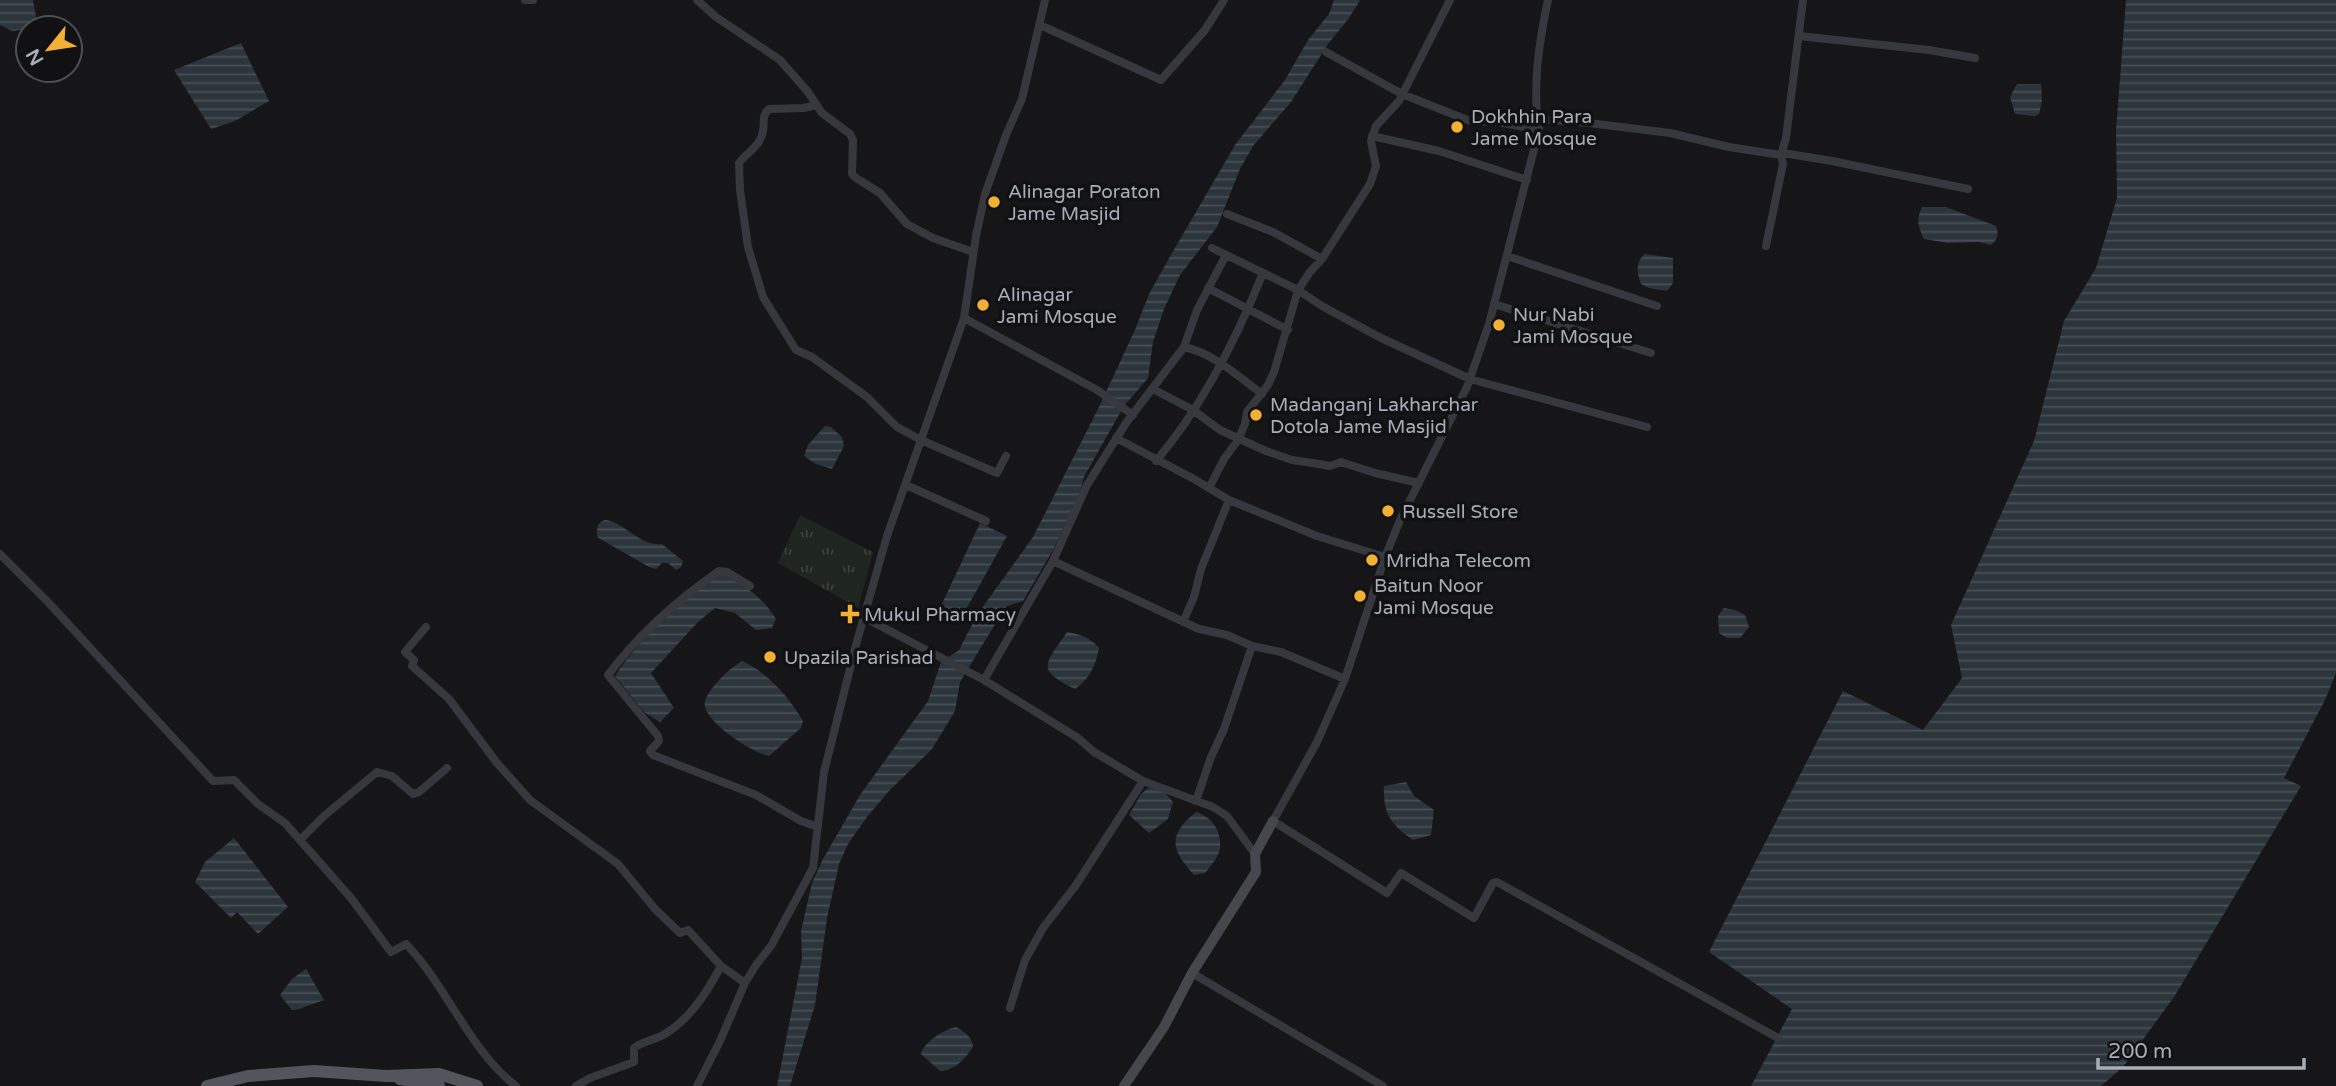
<svg xmlns="http://www.w3.org/2000/svg" width="2336" height="1086" font-family="'Varela Round',sans-serif">
	<defs>
		<pattern id="park-tufts" width="24" height="20" patternUnits="userSpaceOnUse" patternTransform="scale(1.75)"><rect width="24" height="20" fill="#1e261f"/><path d="M3 7l-1-3M5 7V3M7 7l1-3M15 17l-1-3M17 17v-4M19 17l1-3" fill="none" stroke="#3c433d"/></pattern>
		<pattern id="water-rules" width="6" height="5" patternUnits="userSpaceOnUse" patternTransform="scale(1.75)"><rect width="6" height="5" fill="#2c353c"/><path d="M0 2.5h6" fill="none" stroke="#485056"/></pattern>
	</defs>
	<rect width="100%" height="100%" fill="#161618"/>
	<path fill="url(#park-tufts)" d="M800,515L873,552L858,608L778,563Z"/>
	<path fill="url(#water-rules)" d="M0,0H33L38,28L12,31L0,25Z
		M1334,0H1360L1349,18L1328,44L1291,102L1253,146L1240,169L1217,227L1180,275L1164,309L1153,342L1148,378L1124,406L1099,450L1084,477L1079,495L1053,550L1023,601L1007,606L1003,611L960,682L955,711L932,749L889,791L867,817L848,844L839,864L827,918L815,1005L790,1086H777L802,958L801,931L812,883L823,859L860,795L928,701L941,662L959,650L977,615L1033,537L1099,407L1135,330L1149,294L1168,260L1235,145L1285,80L1308,40L1329,14Z
		M2126,0H2336V673L2325,700L2284,778L2301,786L2174,997L2123,1067L2101,1086H1751L1792,1009L1709,952L1843,691L1923,730L1962,678L1951,625L2034,441L2064,321L2096,268L2117,198L2116,131Z
		M241,43L269,101L235,121L211,129L174,70Z
		M2017,84H2041L2042,101L2039,114L2035,116L2015,114L2010,97Z
		M1922,207H1946L1996,226C1999,234 1998,239 1991,245L1979,242L1948,243L1924,239C1918,227 1916,220 1922,207Z
		M1645,254L1673,258V283L1667,291L1649,288L1641,284C1637,273 1635,262 1645,254Z
		M825,426L831,427L842,437L844,446L832,469L816,464L804,456L808,445Z
		M605,520C625,522 640,547 662,544L683,561L681,567L676,570L668,563H662L656,569L649,567L597,537C597,529 596,523 605,520Z
		M980,523L1007,536L959,622L940,608Z
		M720,573C744,585 762,596 776,619L772,628L756,630L735,613L715,608L698,622L651,673L674,708L660,722L644,712L615,676C643,634 679,602 720,573Z
		M1724,608L1735,610L1745,615L1749,627L1740,638H1727L1719,633L1718,616Z
		M1067,632C1080,634 1091,638 1099,648C1096,665 1089,680 1075,689C1034,669 1046,664 1067,632Z
		M742,661C767,672 789,697 803,721L801,728L769,756C751,752 710,725 705,707C702,693 731,667 742,661Z
		M1406,782L1414,796L1434,810L1431,835L1413,840C1390,824 1383,813 1384,786Z
		M1148,788C1161,788 1165,792 1173,802L1168,819L1149,833L1129,815L1141,794Z
		M1196,812C1211,816 1222,831 1220,848C1219,856 1211,866 1205,873L1194,875C1171,849 1167,836 1196,812Z
		M234,838L288,907L258,934L237,912L231,918L195,882L205,862Z
		M306,969L324,1000L299,1009L292,1010L280,995L292,979Z
		M956,1027C963,1031 972,1036 973,1046C967,1058 954,1071 940,1071L921,1054C924,1042 943,1030 956,1027Z"/>
	<g fill="none" stroke-linecap="round" stroke-linejoin="round">
		<path stroke="#37383d" stroke-width="8" d="M525,0H533
			M697,0L716,17L780,60L808,92L822,113L850,134L853,140L852,174L856,178L880,193L907,224L933,238L973,252
			M1548,0C1539,42 1532,88 1539,130L1489,324L1467,387L1401,518L1385,557L1345,679L1317,742L1273,821L1387,893L1401,873L1474,918L1493,883L1497,882L1778,1038
			M1040,25L1161,80L1205,30L1224,0
			M1799,36L1929,50L1975,58
			M1326,52L1402,94L1470,121L1498,122L1539,130
			M816,105L804,108L769,109C761,116 765,122 763,131C761,146 747,152 739,163L740,190L748,247L763,297L796,350L812,357L867,397L897,427L921,440L997,473L1006,456
			M1536,119L1589,123L1670,133L1729,147L1781,155L1786,138L1803,0
			M1372,136L1439,151L1527,180
			M1783,153L1832,161L1968,189
			M1227,214L1273,232L1322,259
			M1766,246L1783,164L1781,155
			M1212,248L1298,290L1322,306L1379,337L1470,379L1647,427
			M1507,256L1657,306
			M1208,288L1288,330
			M1494,304L1651,353
			M964,318L1097,390L1133,415
			M1184,347C1213,353 1238,376 1262,394
			M1153,389L1193,410L1220,430L1266,451L1292,460L1319,464L1330,466L1341,462L1375,473L1419,483
			M1116,438L1194,479L1229,500L1317,536L1385,557
			M1156,461C1203,406 1236,340 1263,273
			M906,485L986,521
			M1209,488L1224,459L1238,440L1245,424L1247,412L1268,385L1274,372L1298,290L1310,272L1322,259L1370,184L1376,166L1371,141L1376,126L1399,101L1450,0
			M0,554L47,601L213,781L234,780L258,804L285,823L351,898L391,952L406,944C446,985 470,1051 516,1086
			M1053,561L1199,629L1227,635L1252,646L1281,652L1345,679
			M750,586L727,572L719,571C677,600 639,634 608,675L658,736L659,741L650,751L653,755L756,795L801,821L818,827
			M863,617L984,680L1078,738L1094,752L1143,781L1213,807L1227,816L1255,854
			M1183,622L1194,597L1201,569L1229,500
			M426,627L405,652L414,660L412,666L449,699L497,763L530,800L618,864L655,909L680,933L688,930L721,966L745,983
			M984,680L1053,561L1087,485L1126,423L1184,347L1197,310L1226,255
			M1196,801L1211,757L1224,729L1252,646
			M300,840L324,816L377,772L392,776L413,794L419,792L447,768
			M1192,973L1383,1086
			M1010,1008L1025,960L1043,928L1076,885L1143,781
			M576,1086L590,1078L634,1062V1048C643,1041 655,1040 665,1034C691,1018 707,992 721,966
			M697,1086L720,1041L745,983L756,965L771,946L813,868L824,772L857,641L887,536L964,318L976,236L985,194L1006,135L1022,99L1045,0"/>
		<path stroke="#45474d" stroke-width="10" d="M1124,1086L1164,1027L1192,973L1256,872L1255,854L1273,821"/>
		<path stroke="#53555c" stroke-width="12" d="M400,1079L439,1086
			M207,1086L248,1076L314,1071L386,1076L439,1074L477,1086"/>
	</g>
	<g fill="#f2b134" stroke="#111113" stroke-width="2.5">
		<circle cx="1457" cy="127" r="7"/>
		<circle cx="994" cy="202" r="7"/>
		<circle cx="983" cy="305" r="7"/>
		<circle cx="1499" cy="325" r="7"/>
		<circle cx="1256" cy="415" r="7"/>
		<circle cx="1388" cy="511" r="7"/>
		<circle cx="1372" cy="560" r="7"/>
		<circle cx="1360" cy="596" r="7"/>
		<path d="M846.5 603.5h7v7h7v7h-7v7h-7v-7h-7v-7h7z"/>
		<circle cx="770" cy="657" r="7"/>
	</g>
	<g text-anchor="middle" stroke-width="7" stroke-linejoin="round" paint-order="stroke">
		<g font-size="19" fill="#a8adb8" stroke="#111113" text-anchor="start">
			<text x="1471" y="123">Dokhhin Para<tspan x="1471" dy="22">Jame Mosque</tspan></text>
			<text x="1008" y="198">Alinagar Poraton<tspan x="1008" dy="22">Jame Masjid</tspan></text>
			<text x="997" y="301">Alinagar<tspan x="997" dy="22">Jami Mosque</tspan></text>
			<text x="1513" y="321">Nur Nabi<tspan x="1513" dy="22">Jami Mosque</tspan></text>
			<text x="1270" y="411">Madanganj Lakharchar<tspan x="1270" dy="22">Dotola Jame Masjid</tspan></text>
			<text x="1402" y="518">Russell Store</text>
			<text x="1386" y="567">Mridha Telecom</text>
			<text x="1374" y="592">Baitun Noor<tspan x="1374" dy="22">Jami Mosque</tspan></text>
			<text x="864" y="621">Mukul Pharmacy</text>
			<text x="784" y="664">Upazila Parishad</text>
		</g>
	</g>
	<g transform="translate(49 49) rotate(240)"><circle r="33" fill="#111113" stroke="#4d4f55" stroke-width="2"/>
	<path d="M0-5L12 26L0 18L-12 26Z" fill="#f2b134"/>
	<text y="-10" font-size="19" font-weight="bold" text-anchor="middle" fill="#a8adb8">N</text>
	</g>
	<path d="M2098 1058v10h206v-10" fill="none" stroke="#a8adb8" stroke-width="3.5"/>
	<text x="2108" y="1058" font-size="21" fill="#a8adb8" stroke="#111113" stroke-width="5" paint-order="stroke">200 m</text>
</svg>
